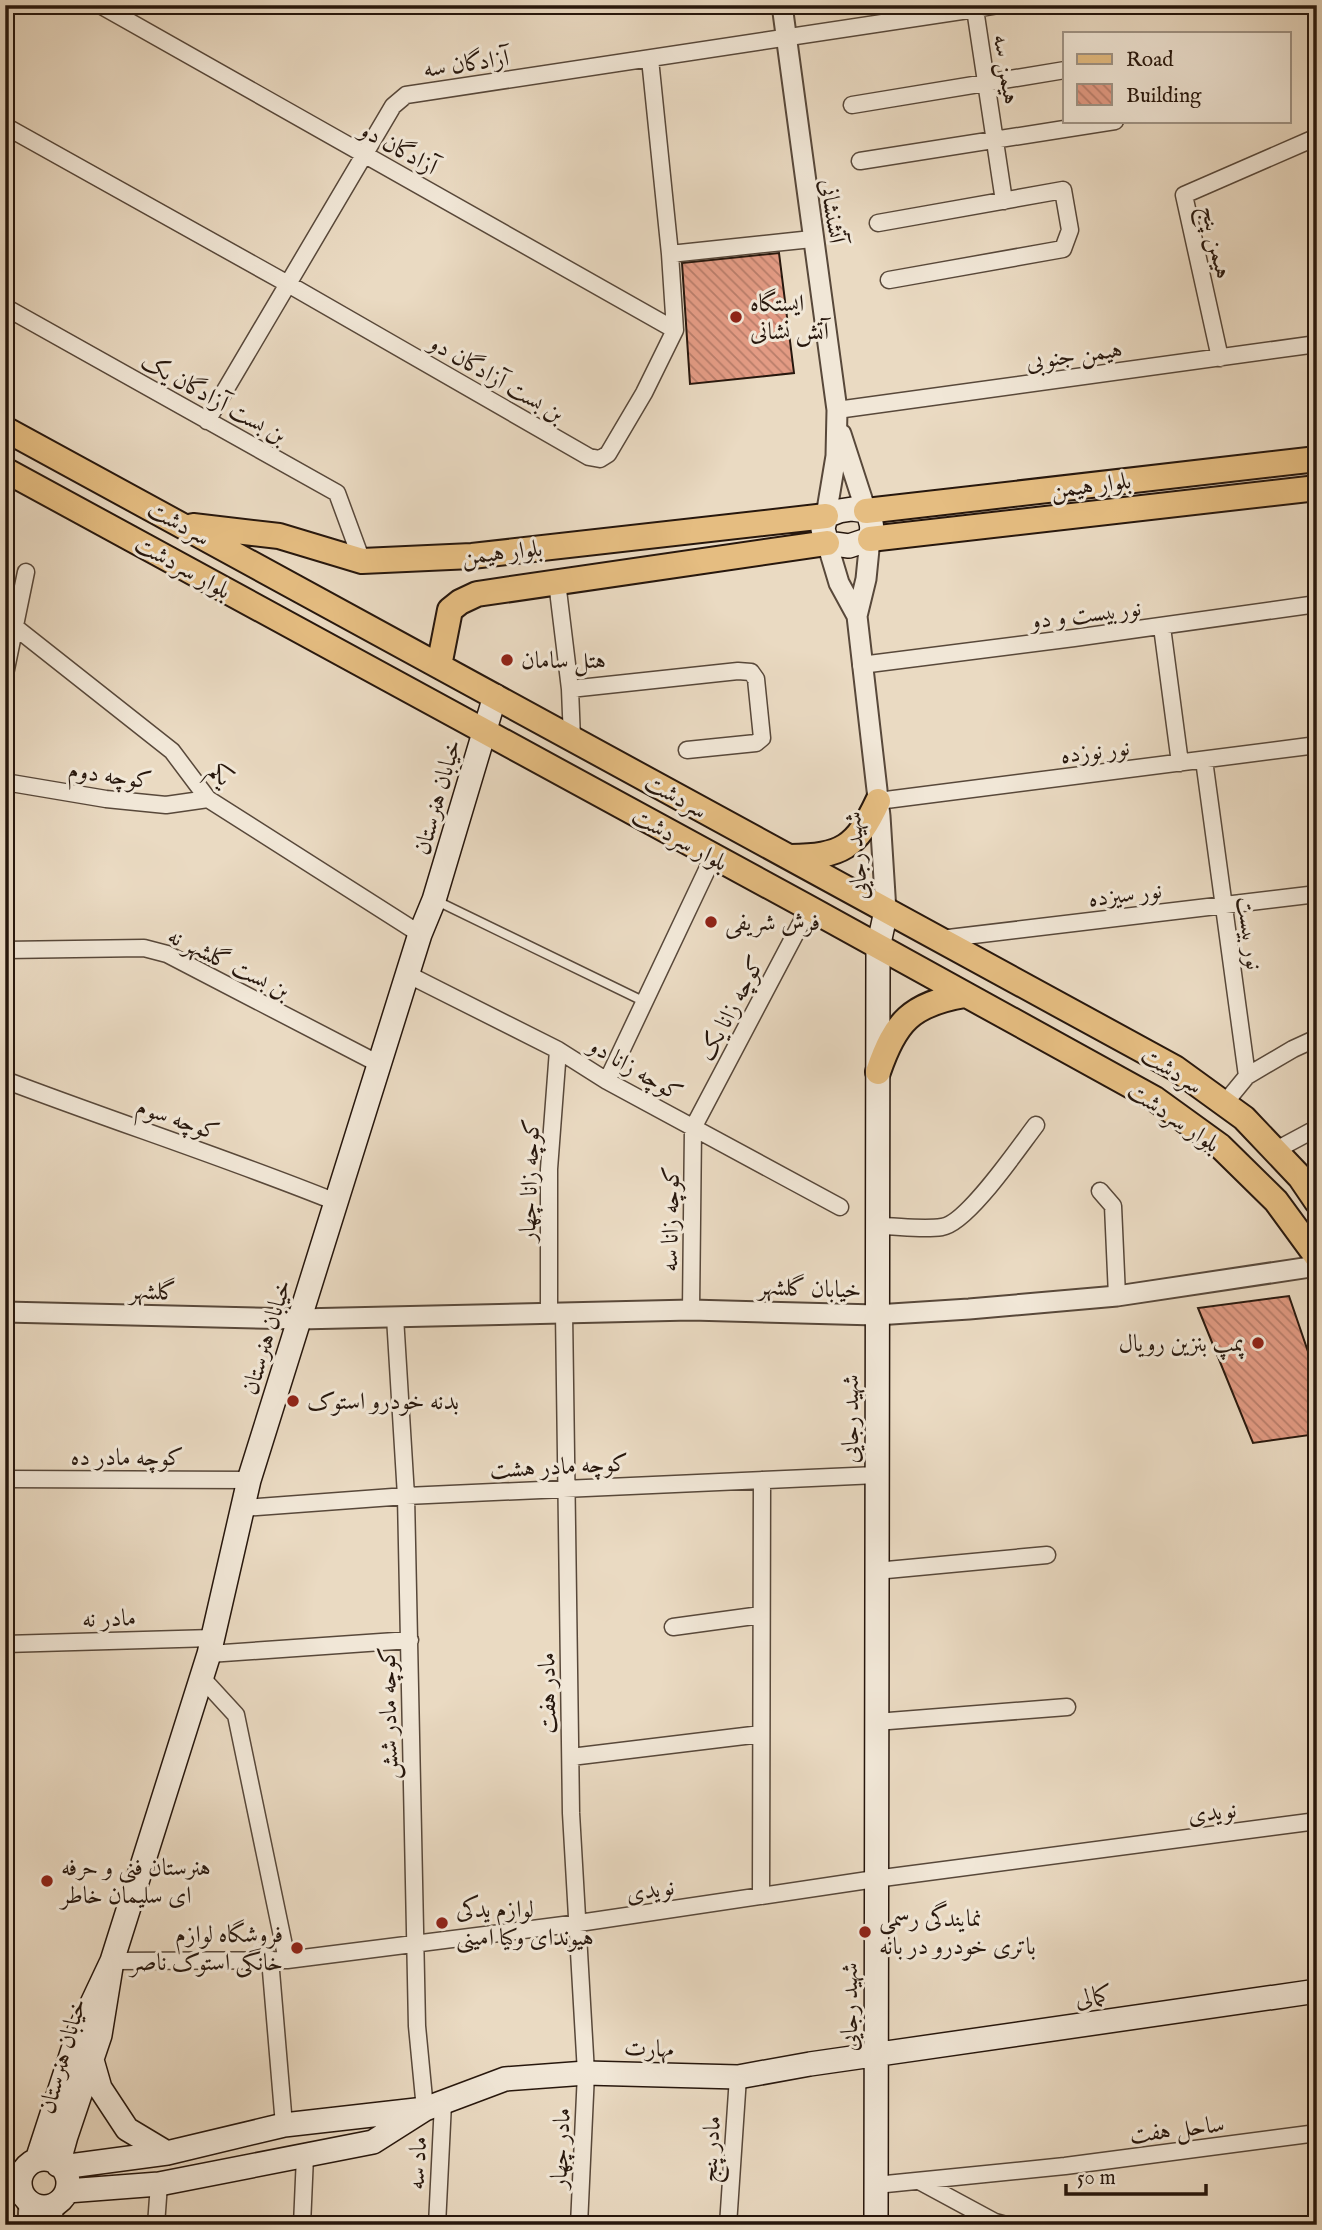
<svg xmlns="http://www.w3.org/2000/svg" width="1322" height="2230" font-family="'IM FELL English',Amiri,serif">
	<defs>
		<pattern id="building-back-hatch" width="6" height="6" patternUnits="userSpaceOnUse" patternTransform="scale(1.75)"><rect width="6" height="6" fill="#e39b84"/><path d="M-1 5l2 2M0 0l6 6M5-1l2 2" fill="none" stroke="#b87d6a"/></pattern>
	</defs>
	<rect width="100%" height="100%" fill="#eadac2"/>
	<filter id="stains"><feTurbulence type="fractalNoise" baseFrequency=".00286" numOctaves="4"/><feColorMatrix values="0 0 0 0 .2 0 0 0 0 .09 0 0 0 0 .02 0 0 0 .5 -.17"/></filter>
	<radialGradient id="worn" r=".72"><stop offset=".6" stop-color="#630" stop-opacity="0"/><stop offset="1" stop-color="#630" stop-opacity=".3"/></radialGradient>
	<path fill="url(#building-back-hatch)" stroke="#27170d" stroke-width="2" d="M779,253L794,373L690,384L682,263Z
		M1289,1296L1317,1378V1434L1253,1443L1198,1308Z"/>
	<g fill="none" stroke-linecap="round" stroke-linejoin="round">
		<g stroke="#58483a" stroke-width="11">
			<path id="service" d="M437,901L645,1002"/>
		</g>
		<g stroke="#58483a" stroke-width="19">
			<path id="minor" d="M100,5L675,330
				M979,5L975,9L999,5
				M852,105L1065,70
				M5,126L288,284L589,457L600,459L608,454L644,393L675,330L670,254L650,59
				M860,161L1115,121
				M878,223L1063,190L1070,230L1063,249L889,280
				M670,254L812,239
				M5,307L337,493L362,561
				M1220,358L1184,195L1317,137
				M837,410L1317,344
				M207,421L393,106L406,95L975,9L1004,201
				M557,582L570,689L572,739
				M5,626L15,627L172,751L208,799L420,934
				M1162,627L1180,763
				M861,665L1074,638L1317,604
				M5,674L26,572
				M570,689L738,671L751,672L756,679L762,738L756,743L687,750
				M1204,760L1247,1076L1224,1104
				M5,782L106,799L166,805L208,799
				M878,801L1317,745
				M940,939L1317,894
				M5,950L144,948L167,954L379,1064
				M407,974L558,1050L607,1081L840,1207
				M1247,1076L1293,1049L1317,1038
				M5,1080C115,1122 227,1158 336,1202
				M607,1081L713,857
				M1276,1150L1317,1128
				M1100,1191L1113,1206L1117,1296
				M877,1226C898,1226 922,1230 942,1227C967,1224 1019,1147 1036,1125
				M691,1310L693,1128L809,908
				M549,1312V1169L558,1050
				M564,1312L571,1813L586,2073L579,2225
				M395,1317L406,1496L417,2026L425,2109
				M5,1479L249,1480
				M243,1508L406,1496L877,1475
				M876,1571L1047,1555
				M673,1627L761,1615
				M5,1644L213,1638
				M209,1654L410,1640
				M202,1678L236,1715L287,1960L579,1923L875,1879L1317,1821
				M876,1722L1067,1707
				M571,1757L761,1734
				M761,1896L762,1480
				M270,1959L284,2125
				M112,1961L287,1960
				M919,2181L995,2222L1006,2225
				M876,2185L1065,2166L1317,2133
				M156,2225L159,2184
				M302,2225L305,2156
				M437,2225L443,2103
				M728,2225L738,2077"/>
		</g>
		<g stroke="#58483a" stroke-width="23">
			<path id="tertiary" d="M782,5L837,410L836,456L826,516
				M841,434L866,511
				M870,539L866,579L857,616L880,816L886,911
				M827,543L839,583L857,616
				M5,1312L299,1319L691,1310L876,1315L969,1309L1117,1296L1317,1266
				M28,2225L29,2202
				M51,2225L54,2205"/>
		</g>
		<g stroke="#27170d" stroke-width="26">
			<path id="secondary" d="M852,509L866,511C872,521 873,528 870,539L849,546L827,543L823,529L826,516L839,511Z
				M112,1961L209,1654L249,1480L420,934L434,900L495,696
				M92,2060L100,2088L127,2129L167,2153
				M425,2109L505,2079L586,2073L738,2077L810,2064L1317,1991
				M20 2183a24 24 0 1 1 48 0a24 24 0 1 1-48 0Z
				M37,2160L79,2031L112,1961L100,2035L66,2136L58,2165
				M62,2167L167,2153L284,2125L425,2109L373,2142L159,2184L67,2191
				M876,2225L878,948L886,911"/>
		</g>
		<g stroke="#27170d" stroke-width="28">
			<path id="primary" d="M5,429L1175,1068L1244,1118L1300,1177L1317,1202
				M5,470L809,908L1155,1099L1220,1146L1276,1201L1317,1257
				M866,511L1317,459
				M193,526L279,536L362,561L472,556L826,516
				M870,539L1317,488
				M439,666L450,610L460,602L477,594L827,543
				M790,857C842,856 856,848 878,801
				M878,1072C895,1022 911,1004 965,995"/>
		</g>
		<use href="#service" stroke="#f1e7d7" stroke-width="8"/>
		<use href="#minor" stroke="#f1e7d7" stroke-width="16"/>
		<use href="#tertiary" stroke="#f1e7d7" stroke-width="19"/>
		<use href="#secondary" stroke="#f1e7d7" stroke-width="23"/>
		<use href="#primary" stroke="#e5bd81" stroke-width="24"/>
	</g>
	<g fill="#8f2418" stroke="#f1e7d7" stroke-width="2.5">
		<circle cx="736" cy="317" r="7"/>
		<circle cx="507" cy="660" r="7"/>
		<circle cx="711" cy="922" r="7"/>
		<circle cx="1258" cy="1343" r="7"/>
		<circle cx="293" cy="1401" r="7"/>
		<circle cx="47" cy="1881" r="7"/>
		<circle cx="442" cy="1923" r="7"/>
		<circle cx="865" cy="1932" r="7"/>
		<circle cx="297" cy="1948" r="7"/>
	</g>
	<g text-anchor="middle" stroke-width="6" stroke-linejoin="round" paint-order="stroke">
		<g font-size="24" fill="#27170d" stroke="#f1e7d7">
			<text transform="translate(466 63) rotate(-8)" y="8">آزادگان سه</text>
			<text transform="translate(1007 69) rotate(81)" y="8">هیمن سه</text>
			<text transform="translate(399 148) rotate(29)" y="8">آزادگان دو</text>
			<text transform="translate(833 211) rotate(82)" y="8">آتشنشانی</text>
			<text transform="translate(1217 242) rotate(78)" y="8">هیمن پنج</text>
			<text transform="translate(1074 355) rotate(-8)" y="8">هیمن جنوبی</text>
			<text transform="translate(497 378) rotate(30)" y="8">بن بست آزادگان دو</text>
			<text transform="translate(214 398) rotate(29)" y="8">بن بست آزادگان یک</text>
			<text transform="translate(1091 485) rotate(-7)" y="8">بلوار هیمن</text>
			<text transform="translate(179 523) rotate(29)" y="8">سردشت</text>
			<text transform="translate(502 552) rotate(-6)" y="8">بلوار هیمن</text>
			<text transform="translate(183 567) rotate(29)" y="8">بلوار سردشت</text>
			<text transform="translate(1086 614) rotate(-7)" y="8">نوربیست و دو</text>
			<text transform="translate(1095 751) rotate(-7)" y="8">نور نوزده</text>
			<text transform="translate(221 774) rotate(47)" y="8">یکم</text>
			<text transform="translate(110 775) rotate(8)" y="8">کوچه دوم</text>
			<text transform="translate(676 796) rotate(29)" y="8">سردشت</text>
			<text transform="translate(437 797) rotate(-74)" y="8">خیابان هنرستان</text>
			<text transform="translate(680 839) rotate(29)" y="8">بلوار سردشت</text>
			<text transform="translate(856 856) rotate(-95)" y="8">شهید رجایی</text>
			<text transform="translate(1125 894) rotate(-7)" y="8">نور سیزده</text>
			<text transform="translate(1250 933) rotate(82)" y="8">نور بیست</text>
			<text transform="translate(229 963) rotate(26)" y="8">بن بست گلشهر نه</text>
			<text transform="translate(731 1008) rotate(-62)" y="8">کوچه زانا یک</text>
			<text transform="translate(636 1069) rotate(30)" y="8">کوچه زانا دو</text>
			<text transform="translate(1172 1070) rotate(32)" y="8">سردشت</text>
			<text transform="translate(1174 1117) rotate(34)" y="8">بلوار سردشت</text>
			<text transform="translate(178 1119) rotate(19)" y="8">کوچه سوم</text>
			<text transform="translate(529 1180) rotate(-88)" y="8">کوچه زانا چهار</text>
			<text transform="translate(670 1219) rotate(-89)" y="8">کوچه زانا سه</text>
			<text transform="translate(810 1288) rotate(2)" y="8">خیابان گلشهر</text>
			<text transform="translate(153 1291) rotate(1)" y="8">گلشهر</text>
			<text transform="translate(266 1337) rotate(-73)" y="8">خیابان هنرستان</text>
			<text transform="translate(850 1419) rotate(-90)" y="8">شهید رجایی</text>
			<text x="127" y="1465">کوچه مادر ده</text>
			<text transform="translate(559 1466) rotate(-3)" y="8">کوچه مادر هشت</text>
			<text transform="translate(109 1618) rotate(-2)" y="8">مادر نه</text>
			<text transform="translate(547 1693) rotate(-91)" y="8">مادر هفت</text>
			<text transform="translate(388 1713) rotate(-91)" y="8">کوچه مادر شش</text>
			<text transform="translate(1212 1812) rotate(-7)" y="8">نویدی</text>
			<text transform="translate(650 1890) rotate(-9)" y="8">نویدی</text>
			<text transform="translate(1093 1996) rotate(-8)" y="8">کمالی</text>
			<text transform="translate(849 2007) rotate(-90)" y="8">شهید رجایی</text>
			<text transform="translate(649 2048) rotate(2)" y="8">مهارت</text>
			<text transform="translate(62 2056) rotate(-74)" y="8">خیابان هنرستان</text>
			<text transform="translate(1177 2129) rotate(-7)" y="8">ساحل هفت</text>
			<text transform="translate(560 2148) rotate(-87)" y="8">مادر چهار</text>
			<text transform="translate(710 2149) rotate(-86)" y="8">مادر پنج</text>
			<text transform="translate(417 2163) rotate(-87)" y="8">ماد سه</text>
		</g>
		<g font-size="24" fill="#27170d" stroke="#f1e7d7" text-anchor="start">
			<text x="750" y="311">ایستگاه<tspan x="750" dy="28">آتش نشانی</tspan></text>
			<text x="521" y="668">هتل سامان</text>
			<text x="725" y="930">فرش شریفی</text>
			<text x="1244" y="1351" text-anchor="end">پمپ بنزین رویال</text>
			<text x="307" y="1409">بدنه خودرو استوک</text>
			<text x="61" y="1875">هنرستان فنی و حرفه<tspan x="61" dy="28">ای سلیمان خاطر</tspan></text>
			<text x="456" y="1917">لوازم یدکى<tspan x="456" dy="28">هیونداى وکیا امینى</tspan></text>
			<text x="879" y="1926">نمایندگی رسمی<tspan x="879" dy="28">باتری خودرو در بانه</tspan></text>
			<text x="283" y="1942" text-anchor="end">فروشگاه لوازم<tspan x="283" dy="28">خانگى استوک ناصر</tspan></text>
		</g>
	</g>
	<rect width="1322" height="2230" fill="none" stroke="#eadac2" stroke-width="28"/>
	<rect x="7" y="7" width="1308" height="2216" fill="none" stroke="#27170d" stroke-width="3.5"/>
	<rect x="14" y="14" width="1294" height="2202" fill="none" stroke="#27170d" stroke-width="2"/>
	<rect x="1063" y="32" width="228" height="91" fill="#f1e7d7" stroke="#a09486" stroke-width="2"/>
	<rect x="1077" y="54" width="35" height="10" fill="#e5bd81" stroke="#a09486" stroke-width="2"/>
	<text x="1126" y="66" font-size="21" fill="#27170d">Road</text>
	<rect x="1077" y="84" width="35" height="21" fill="url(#building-back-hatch)" stroke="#a09486" stroke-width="2"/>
	<text x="1126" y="102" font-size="21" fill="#27170d">Building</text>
	<path d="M1066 2184v10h140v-10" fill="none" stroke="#27170d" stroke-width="3.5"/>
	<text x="1077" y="2184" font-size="21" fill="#27170d" stroke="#f1e7d7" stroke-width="5" paint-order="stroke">50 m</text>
	<rect width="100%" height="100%" filter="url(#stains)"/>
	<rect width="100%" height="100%" fill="url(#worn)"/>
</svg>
